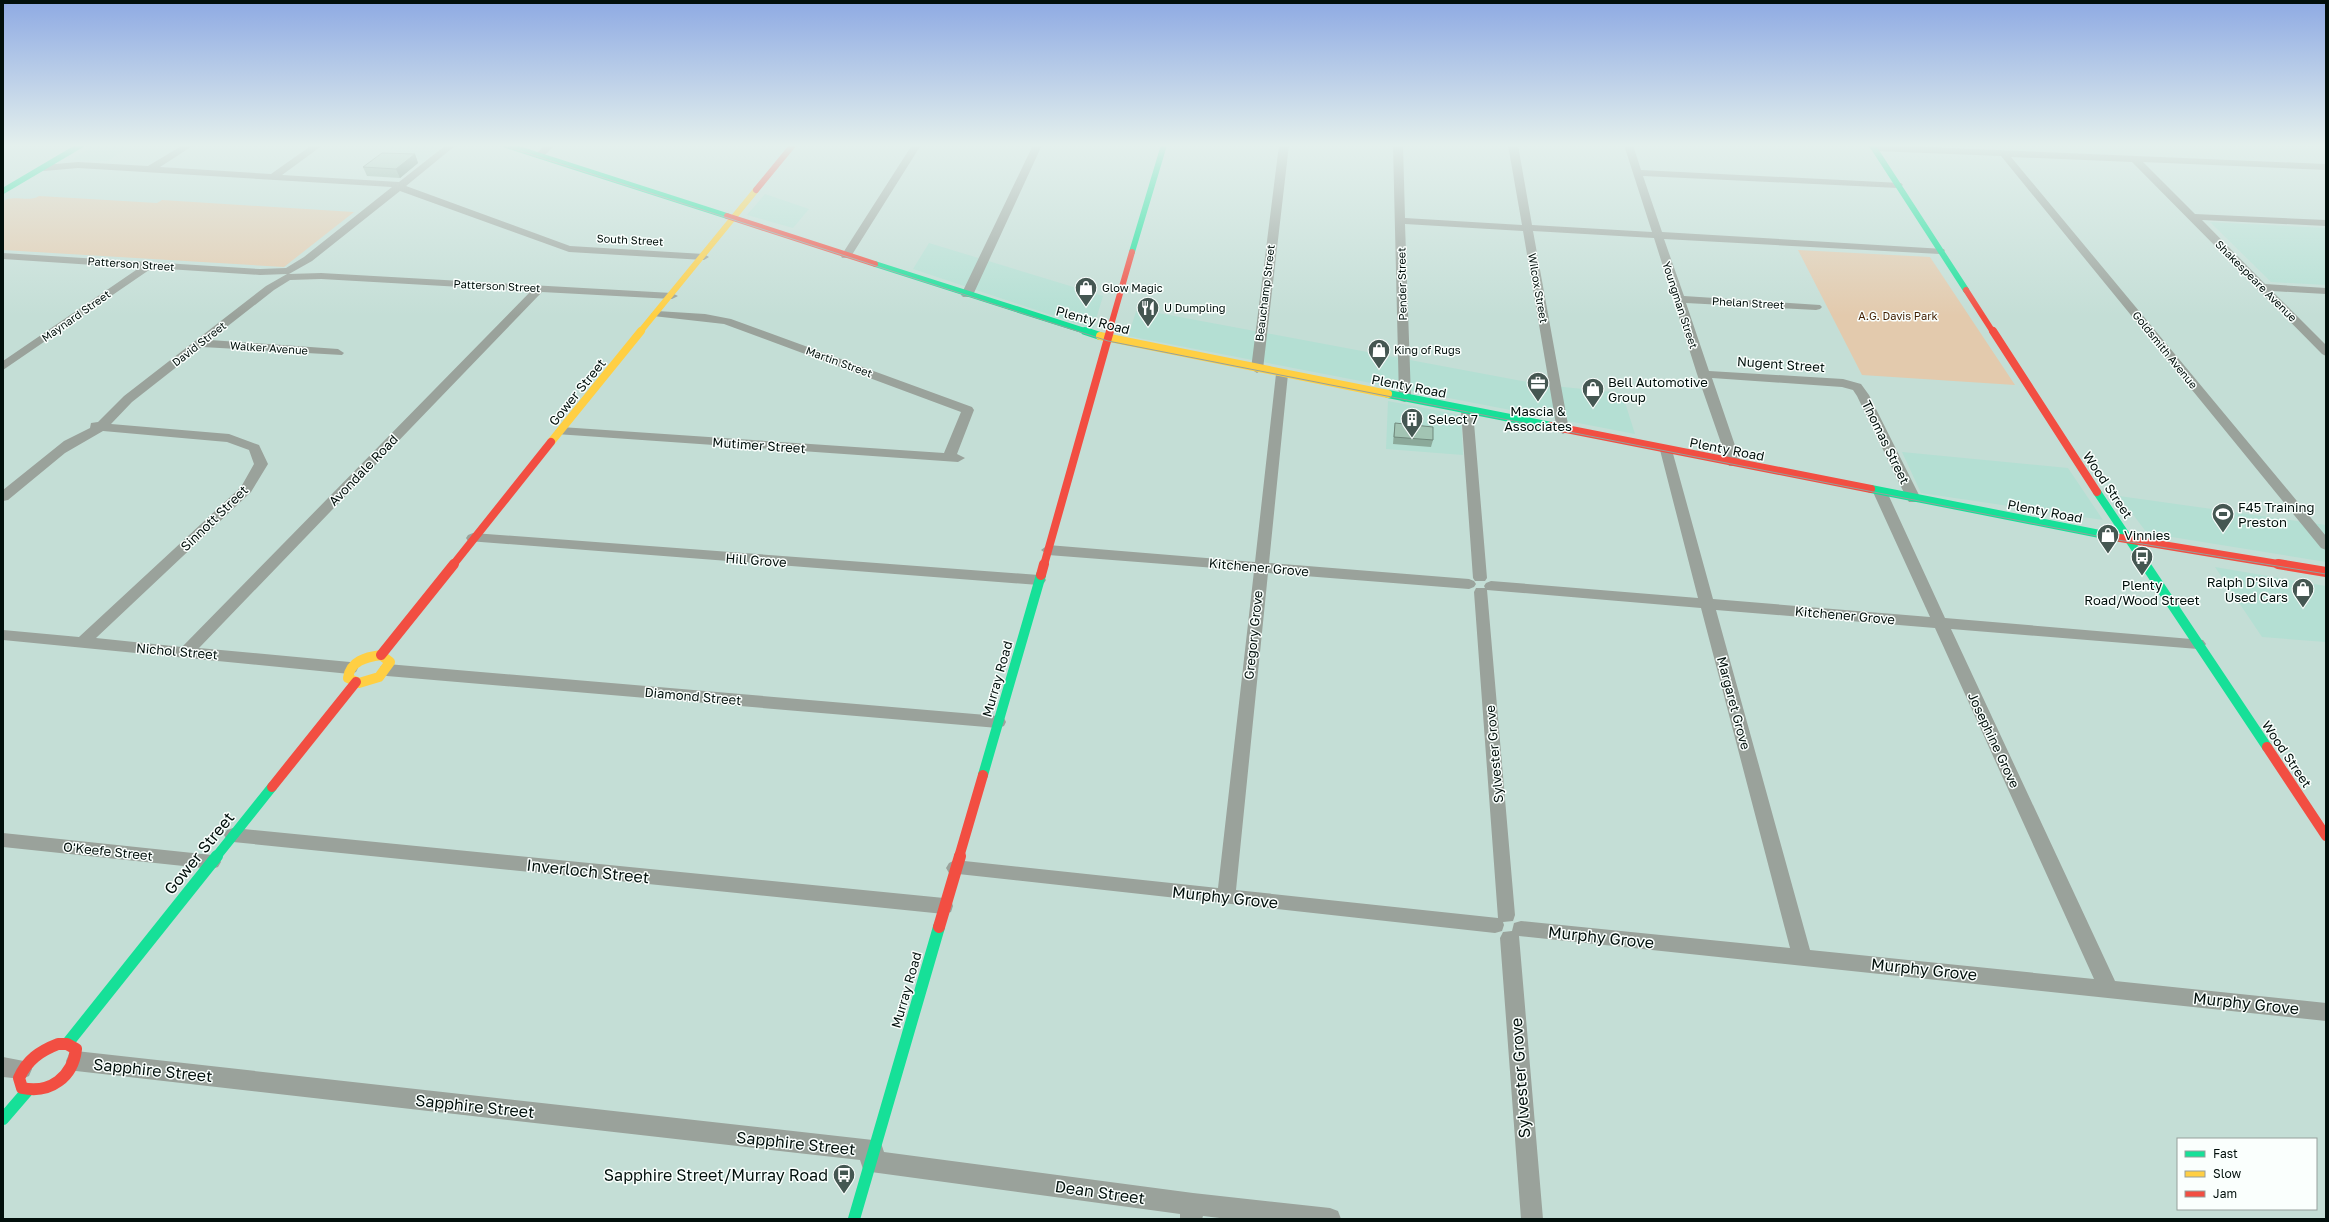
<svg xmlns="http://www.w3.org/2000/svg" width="2329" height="1222" font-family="'Golos Text',sans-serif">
	<rect width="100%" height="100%" fill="#c4ded6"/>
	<path fill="#b4dfd3" d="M93,145H134L107,161L72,160Z
		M379,145H444L424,161Z
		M765,194L809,209L793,228L747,215Z
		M2210,222L2326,228V285L2271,282Z
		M929,243L1103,296L1093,329L913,269Z
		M1137,309L1544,385L1622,393L1635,434L1128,336Z
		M1388,401L1461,415L1463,455L1386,449Z
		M1902,452L2068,468L2103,520L1921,493Z
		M2119,496L2326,525V562L2147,533Z
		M2215,567L2326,586V642L2262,637Z"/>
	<path fill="#e3caad" d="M39,196L157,203L162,200L354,212L284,267L3,250V201C14,194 28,203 39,196Z
		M1798,250L1930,257L2015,385L1862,375Z"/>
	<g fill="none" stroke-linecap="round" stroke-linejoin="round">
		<path fill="#9aa29b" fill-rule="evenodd" d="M183,145H194L160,167L271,174L312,145H323L282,175L399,182L446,145H456L406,186L570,246L704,254L709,257L704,260L569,252L400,191L312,261L289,274L321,273L672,293L678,296L672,299L542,292L199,648L350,662L356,664L358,668L356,672L350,674L3,640V630L79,637L241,487L254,464L249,450L227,442L103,431L65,453L8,500L3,501V490L64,441L90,428L91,423L98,422L124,396L266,286L287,274L260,275L152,268L3,370V361L139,268L3,259V253L260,269L286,268L304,257L392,187L78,168L44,171L39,168L44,165L78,162L148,166ZM321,279L531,291L182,647L96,638L251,492L268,464L259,445L229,434L111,424L132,402L202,347L342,355L344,353L338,349L210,340L274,290L290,280Z
			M545,145H555L542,158H536V154Z
			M912,145H921L850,258H842L841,256Z
			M1033,145H1042L973,295L971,297H963L961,295Z
			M1279,145H1289L1263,369L1257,373L1251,369Z
			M1393,145H1403L1405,218L1522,225L1508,145H1518L1532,225L1652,232L1624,145H1633L1641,170L1901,183L1903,185L1898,188L1643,176L1662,232L1944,249L1945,251L1940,254L1664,239L1684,296L1820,305L1822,307L1820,309L1816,310L1686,303L1709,371L1843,379L1861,384L1869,395L1921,499L1919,502H1909L1907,499L1857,396L1853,390L1842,387L1712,378L1741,463L1739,466H1729L1697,374L1654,238L1533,231L1569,430L1563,434L1557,430L1523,231L1405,224L1411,398L1405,402L1401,401L1399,398Z
			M1878,145L2326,164V170L2143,162L2195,214L2326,220V226L2202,220L2265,284L2326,288V294L2272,291L2326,345V356L2322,354L2132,162L2011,157L2326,536V550L2321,548L2001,156L1874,151L1869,148Z
			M657,311L705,314L731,319L972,407L974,410L957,454L965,458L958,462L556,434L555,431L561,427L944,453L961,412L724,324L653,316L651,314Z
			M1282,370L1288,374L1269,563L1469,579L1474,581L1476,584L1474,587L1469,589L1268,573L1236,890L1498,918L1474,592L1476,588H1485L1484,586L1486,583L1491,581L1698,598L1660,450L1666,446L1672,450L1713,599L1930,617L1873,492L1880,488L1887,492L1945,618L2203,640L2206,644L2203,648L2198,649L1951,629L2115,981L2326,1003V1021L1519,936L1543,1219H1521L1500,938L1503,932L1512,931L1514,923L1521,921L1790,948L1701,608L1487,590L1515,915L1513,921L1503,922L1504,925L1502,931L1495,933L949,873L946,868L949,863L955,860L1218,888L1254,571L1048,555L1041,550L1048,545L1255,562L1276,374ZM1716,610L1935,628L2094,979L1810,950Z
			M1467,407L1473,411L1487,578L1485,581H1475L1473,578L1461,411Z
			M473,533L1039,575L1044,577L1046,580L1044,583L1039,585L468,541L466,538L468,535Z
			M387,664L998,716L1004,718L1006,722L1004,726L998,728L387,676L381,674L379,670L381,666Z
			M233,828L944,898L951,900L953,906L951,912L944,914L233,842L227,840L224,835L227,830Z
			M3,833L212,855L218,857L221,862L218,867L212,869L3,847Z
			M76,1051L873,1140L881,1143L884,1152L1193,1193L1330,1208L1338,1211L1341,1219H1228L1203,1216L1202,1219H1180V1214L871,1172L863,1169L860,1160L76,1071L69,1068L66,1061L69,1054Z
			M3,1057L29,1062L32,1069L29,1076L22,1079L3,1077Z"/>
		<path stroke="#16e098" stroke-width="6" d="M506,145L727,216
			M1872,145L1966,290
			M3,191L81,145
			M1132,252L1164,145
			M875,264L1088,332"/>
		<path stroke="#16e098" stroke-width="8" d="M1085,331L1100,336
			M1388,394L1551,426
			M1871,489L2120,538
			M2097,492L2146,565"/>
		<path stroke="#16e098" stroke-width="10" d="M2145,564L2267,747
			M983,775L1041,575
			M216,857L272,787"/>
		<path stroke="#16e098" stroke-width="12" d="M67,1044L217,856
			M3,1119L28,1090
			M854,1219L939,927"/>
		<path stroke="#ffcf43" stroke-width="6" d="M640,332L756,190"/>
		<path stroke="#ffcf43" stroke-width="8" d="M1100,336L1388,394
			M551,442L641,331"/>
		<path stroke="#ffcf43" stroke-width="10" d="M381,655L390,662L379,677L359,683L348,678C350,661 366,657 381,655Z"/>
		<path stroke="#f24e42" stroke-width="6" d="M756,190L793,145
			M727,216L875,264
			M1966,290L1993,332
			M1109,332L1132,252"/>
		<path stroke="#f24e42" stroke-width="8" d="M1993,331L2097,492
			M1551,426L1871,489
			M2120,538L2284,565
			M453,565L551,442
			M1044,565L1110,331"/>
		<path stroke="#f24e42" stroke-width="10" d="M2278,564L2326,572
			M1041,575L1044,564
			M381,655L454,564
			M2267,747L2326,836
			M272,787L356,682
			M959,857L983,775"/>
		<path stroke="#f24e42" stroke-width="12" d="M939,927L960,856
			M58,1044H67L76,1049C73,1077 50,1094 22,1088L19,1078C27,1060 40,1051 58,1044Z"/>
		<path stroke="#95a29d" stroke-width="1" d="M502,145L1108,341L2112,539L2326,574"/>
	</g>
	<path fill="#8ba99a" d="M415,154L418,163L400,178L367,176L363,167Z
		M1395,423L1433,440L1431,447L1393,444L1394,431Z"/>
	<path fill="#71897d" d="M415,154L418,163L400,178L396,169Z"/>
	<path fill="#a2c4b3" stroke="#71897d" d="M382,153L415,154L396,169L363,167Z
		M1395,423L1433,427V440L1394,437Z"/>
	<linearGradient id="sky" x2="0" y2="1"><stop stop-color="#8eaae3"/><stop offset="0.46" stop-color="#e4f0ed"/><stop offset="1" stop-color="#e4f0ed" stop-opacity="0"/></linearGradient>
	<rect width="2329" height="316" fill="url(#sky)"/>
	<defs>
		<g id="shop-pin" transform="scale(1.15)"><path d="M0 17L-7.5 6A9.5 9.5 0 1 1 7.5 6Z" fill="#455752" stroke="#fafffd"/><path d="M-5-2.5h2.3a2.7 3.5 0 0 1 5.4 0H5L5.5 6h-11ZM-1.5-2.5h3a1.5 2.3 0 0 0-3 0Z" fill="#fff"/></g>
		<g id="restaurant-pin" transform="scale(1.15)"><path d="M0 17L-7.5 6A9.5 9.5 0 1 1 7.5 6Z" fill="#455752" stroke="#fafffd"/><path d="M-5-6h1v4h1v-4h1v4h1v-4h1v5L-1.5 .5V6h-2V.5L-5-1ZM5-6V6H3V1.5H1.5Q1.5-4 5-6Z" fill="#fff"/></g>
		<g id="office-pin" transform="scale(1.15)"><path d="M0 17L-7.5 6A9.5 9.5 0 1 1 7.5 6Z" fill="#455752" stroke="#fafffd"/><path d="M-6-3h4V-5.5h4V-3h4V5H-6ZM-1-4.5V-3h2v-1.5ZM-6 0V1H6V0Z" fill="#fff"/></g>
		<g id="building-pin" transform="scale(1.15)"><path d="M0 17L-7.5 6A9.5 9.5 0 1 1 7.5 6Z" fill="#455752" stroke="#fafffd"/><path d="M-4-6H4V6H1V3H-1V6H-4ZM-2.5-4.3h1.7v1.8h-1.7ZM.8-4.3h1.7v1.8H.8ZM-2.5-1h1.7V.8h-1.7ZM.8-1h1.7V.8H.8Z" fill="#fff"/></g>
		<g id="stadium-pin" transform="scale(1.15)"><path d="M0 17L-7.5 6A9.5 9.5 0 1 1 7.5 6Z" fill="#455752" stroke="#fafffd"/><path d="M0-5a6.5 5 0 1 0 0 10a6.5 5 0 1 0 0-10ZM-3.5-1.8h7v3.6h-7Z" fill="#fff"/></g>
		<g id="bus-pin" transform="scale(1.15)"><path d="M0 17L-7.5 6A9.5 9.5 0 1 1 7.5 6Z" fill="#455752" stroke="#fafffd"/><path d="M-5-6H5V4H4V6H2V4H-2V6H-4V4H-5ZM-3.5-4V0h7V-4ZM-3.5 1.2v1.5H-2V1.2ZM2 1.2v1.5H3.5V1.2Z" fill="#fff"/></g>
	</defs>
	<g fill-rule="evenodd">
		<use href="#shop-pin" x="1086" y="288"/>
		<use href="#restaurant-pin" x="1148" y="308"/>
		<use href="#shop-pin" x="1379" y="350"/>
		<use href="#office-pin" x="1538" y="383"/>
		<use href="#shop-pin" x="1593" y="389"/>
		<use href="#building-pin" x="1412" y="419"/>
		<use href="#stadium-pin" x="2223" y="514"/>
		<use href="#shop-pin" x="2108" y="535"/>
		<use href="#bus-pin" x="2142" y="557"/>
		<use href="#shop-pin" x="2303" y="589"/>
		<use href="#bus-pin" x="844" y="1175"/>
	</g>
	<g text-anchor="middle" stroke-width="3" stroke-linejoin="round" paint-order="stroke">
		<g font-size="11" fill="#010f0b" stroke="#fafffd">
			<text transform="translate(630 240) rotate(3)" y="4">South Street</text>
			<text transform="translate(131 264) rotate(4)" y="4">Patterson Street</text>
			<text transform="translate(2256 281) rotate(45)" y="4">Shakespeare Avenue</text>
			<text transform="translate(1402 284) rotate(-91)" y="4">Pender Street</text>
			<text transform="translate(497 286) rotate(3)" y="4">Patterson Street</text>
			<text transform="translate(1538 288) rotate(80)" y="4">Wilcox Street</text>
			<text transform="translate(1265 293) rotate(-83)" y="4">Beauchamp Street</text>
			<text transform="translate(1748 303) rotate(3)" y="4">Phelan Street</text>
			<text transform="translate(1680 305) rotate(72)" y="4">Youngman Street</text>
			<text transform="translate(76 316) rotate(-35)" y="4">Maynard Street</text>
			<text transform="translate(199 344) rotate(-38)" y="4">David Street</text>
			<text transform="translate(269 348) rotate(4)" y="4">Walker Avenue</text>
			<text transform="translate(2165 350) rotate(51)" y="4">Goldsmith Avenue</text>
			<text transform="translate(839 362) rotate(20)" y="4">Martin Street</text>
		</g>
		<g font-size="11" fill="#010f0b" stroke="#fafffd" text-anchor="start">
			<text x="1102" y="292">Glow Magic</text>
			<text x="1164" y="312">U Dumpling</text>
			<text x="1394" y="354">King of Rugs</text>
		</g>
		<g font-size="11" fill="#421f01" stroke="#fafffd">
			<text x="1898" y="320">A.G. Davis Park</text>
		</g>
		<g font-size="13" fill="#010f0b" stroke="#fafffd">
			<text transform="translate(1093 320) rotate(15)" y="5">Plenty Road</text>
			<text transform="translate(1781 364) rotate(4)" y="5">Nugent Street</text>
			<text transform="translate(1409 386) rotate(11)" y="5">Plenty Road</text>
			<text transform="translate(577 392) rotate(-51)" y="5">Gower Street</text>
			<text transform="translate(1886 442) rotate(64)" y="5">Thomas Street</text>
			<text transform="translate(759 445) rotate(4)" y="5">Mutimer Street</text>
			<text transform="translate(1727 449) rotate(11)" y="5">Plenty Road</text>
			<text transform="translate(363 470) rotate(-46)" y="5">Avondale Road</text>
			<text transform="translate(2108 485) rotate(56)" y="5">Wood Street</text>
			<text transform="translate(2045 511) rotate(11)" y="5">Plenty Road</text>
			<text transform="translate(214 518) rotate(-44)" y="5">Sinnott Street</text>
			<text transform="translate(756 560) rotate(4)" y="5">Hill Grove</text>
			<text transform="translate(1259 567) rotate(5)" y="5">Kitchener Grove</text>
			<text transform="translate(1845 615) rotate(5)" y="5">Kitchener Grove</text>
			<text transform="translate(1253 635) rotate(-84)" y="5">Gregory Grove</text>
			<text transform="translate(177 651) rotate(5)" y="5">Nichol Street</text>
			<text transform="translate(997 679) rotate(-74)" y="5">Murray Road</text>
			<text transform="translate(693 696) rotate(5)" y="5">Diamond Street</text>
			<text transform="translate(1734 703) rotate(75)" y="5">Margaret Grove</text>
			<text transform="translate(1994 740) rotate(65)" y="5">Josephine Grove</text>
			<text transform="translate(1494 754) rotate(-95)" y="5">Sylvester Grove</text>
			<text transform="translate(2287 754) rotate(56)" y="5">Wood Street</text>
			<text transform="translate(108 851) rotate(6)" y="5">O'Keefe Street</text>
			<text transform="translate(906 990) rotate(-74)" y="5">Murray Road</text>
		</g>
		<g font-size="13" fill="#010f0b" stroke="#fafffd" text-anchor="start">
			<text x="1608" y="387">Bell Automotive<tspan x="1608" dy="15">Group</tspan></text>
			<text x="1538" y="416" text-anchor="middle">Mascia &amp;<tspan x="1538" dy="15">Associates</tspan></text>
			<text x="1428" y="424">Select 7</text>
			<text x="2238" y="512">F45 Training<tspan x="2238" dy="15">Preston</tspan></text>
			<text x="2124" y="540">Vinnies</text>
			<text x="2288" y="587" text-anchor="end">Ralph D'Silva<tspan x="2288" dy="15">Used Cars</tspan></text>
			<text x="2142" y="590" text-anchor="middle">Plenty<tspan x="2142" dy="15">Road/Wood Street</tspan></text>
		</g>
		<g font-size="16" fill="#010f0b" stroke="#fafffd">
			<text transform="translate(199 853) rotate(-51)" y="6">Gower Street</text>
			<text transform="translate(588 871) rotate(6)" y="6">Inverloch Street</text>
			<text transform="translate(1225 897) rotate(6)" y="6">Murphy Grove</text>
			<text transform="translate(1601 937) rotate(6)" y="6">Murphy Grove</text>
			<text transform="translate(1924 969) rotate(6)" y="6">Murphy Grove</text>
			<text transform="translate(2246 1003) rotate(6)" y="6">Murphy Grove</text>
			<text transform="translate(153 1070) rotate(6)" y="6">Sapphire Street</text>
			<text transform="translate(1520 1078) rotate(-94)" y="6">Sylvester Grove</text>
			<text transform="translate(475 1106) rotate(6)" y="6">Sapphire Street</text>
			<text transform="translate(796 1143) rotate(6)" y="6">Sapphire Street</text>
			<text transform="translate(1100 1192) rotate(8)" y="6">Dean Street</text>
		</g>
		<g font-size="16" fill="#010f0b" stroke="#fafffd" text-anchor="end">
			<text x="828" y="1181">Sapphire Street/Murray Road</text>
		</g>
	</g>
	<rect width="2329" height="1222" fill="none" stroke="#010f0b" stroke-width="8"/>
	<rect x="2177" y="1138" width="140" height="72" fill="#fafffd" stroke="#969f9c"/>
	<rect x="2185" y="1151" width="20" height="6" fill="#16e098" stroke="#969f9c"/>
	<text x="2213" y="1158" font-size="12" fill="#010f0b">Fast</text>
	<rect x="2185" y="1171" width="20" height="6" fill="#ffcf43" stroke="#969f9c"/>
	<text x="2213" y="1178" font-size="12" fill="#010f0b">Slow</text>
	<rect x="2185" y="1191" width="20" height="6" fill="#f24e42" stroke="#969f9c"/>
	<text x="2213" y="1198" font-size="12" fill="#010f0b">Jam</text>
</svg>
